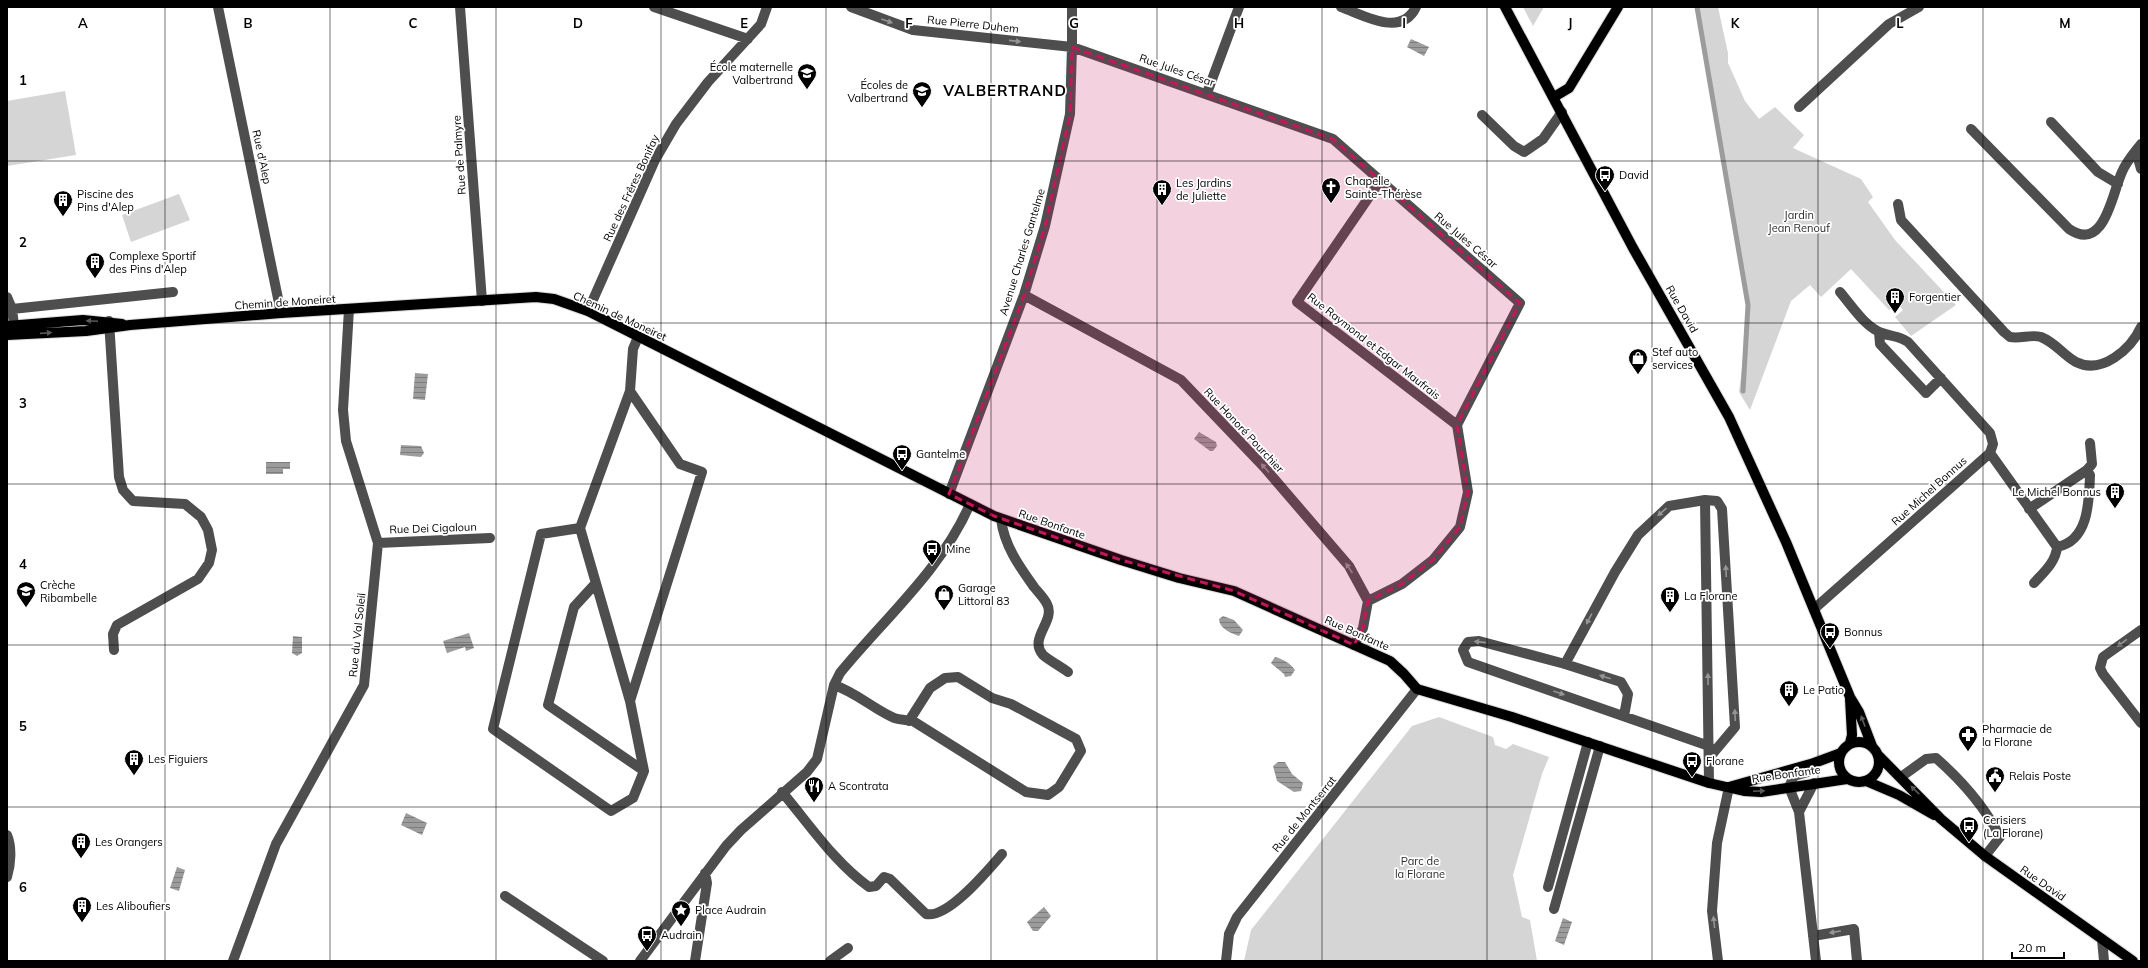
<svg xmlns="http://www.w3.org/2000/svg" width="2148" height="968" font-family="Mulish,sans-serif">
	<defs>
		<pattern id="water-rules" width="6" height="5" patternUnits="userSpaceOnUse"><rect width="6" height="5" fill="#9c9c9c"/><path d="M0 2.5h6" fill="none" stroke="#7d7d7d"/></pattern>
	</defs>
	<rect width="100%" height="100%" fill="#fff"/>
	<path fill="#d5d5d5" d="M1523,7H1544L1533,26Z
		M1695,7H1718L1728,53V63L1745,101L1759,119L1775,107L1804,135L1793,148L1861,179L1873,197L1868,202L1895,240L1956,305L1911,336L1895,317L1903,310L1897,303L1889,310L1851,269L1821,297L1810,285L1791,301L1750,410L1739,392L1750,303Z
		M65,91L76,155L7,166V101Z
		M179,194L190,220L131,242L122,215Z
		M1439,717L1493,737L1495,745L1506,749L1513,744L1549,757L1542,774L1513,875L1522,917L1530,920L1537,961H1244L1251,930L1412,726Z"/>
	<path fill="url(#water-rules)" d="M1411,39L1429,47L1424,56L1407,47Z
		M415,373L428,374L425,400L413,399Z
		M1199,432L1216,442L1217,446L1213,451H1210L1194,439Z
		M401,445L421,446L424,453L421,457L400,455Z
		M266,462H290V469H283V474H266Z
		M1223,616L1234,620L1243,630L1239,636C1230,633 1219,628 1219,619Z
		M469,633L474,648L466,651L465,647L447,653L443,641Z
		M293,636L302,637V653L297,656L292,653Z
		M1275,657C1283,659 1290,663 1295,670L1291,676L1285,677L1284,674L1273,665L1271,663Z
		M1278,762H1285L1292,774L1303,783L1301,791L1294,792L1277,781L1273,766Z
		M406,813L427,823L422,835L401,825Z
		M177,867L185,870L179,891L170,888Z
		M1044,907L1051,916L1038,931H1033L1027,922Z
		M1563,918L1572,922L1564,945L1555,941Z"/>
	<g fill="none" stroke-linecap="round" stroke-linejoin="round">
		<path stroke="#9c9c9c" stroke-width="5" d="M1697,7L1748,305L1743,391"/>
		<g stroke="#dbdbdb" stroke-width="12">
			<path id="major" d="M1505,7L1633,248L1729,417L1786,542L1850,697L1859,712L1872,746
				M1554,97L1569,88L1618,7
				M7,326L83,320L122,324
				M7,335L86,331L130,325L281,313L536,297L554,299L588,311L994,516L1121,560L1179,578L1234,591L1390,661L1404,674L1417,689L1512,717L1709,783L1744,791L1761,792L1847,779
				M1850,699L1852,735L1850,743
				M1839 762a20 20 0 1 1 40 0a20 20 0 1 1-40 0Z
				M1878,755L1941,819L1985,856L2133,961
				M1866,781L1899,795L1934,815
				M1729,787L1814,763L1841,753"/>
		</g>
		<path stroke="#4e4e4e" stroke-width="10" d="M218,7L281,313
			M460,7L482,301
			M654,7L748,39
			M851,7L913,30L1072,47L1333,139L1520,303L1457,425L1468,492L1460,527L1433,560L1402,584L1368,601
			M1341,7C1364,15 1401,38 1416,7
			M1207,93L1239,7
			M1799,107L1889,24L1919,7
			M1482,115L1514,146L1524,152L1543,139L1562,112
			M2051,122L2098,172L2118,184
			M1971,129L2069,229C2105,253 2112,193 2122,172C2126,162 2134,153 2141,144
			M2136,151L2141,169
			M1380,181L1297,302L1457,425
			M1898,204L1901,220L2004,332L2010,337C2021,339 2031,334 2041,337C2056,343 2063,355 2076,362C2102,375 2131,349 2141,327
			M1024,295L1181,380L1264,467L1349,566L1368,601L1363,628L1354,645
			M7,297L12,309L14,325
			M12,309L173,292
			M588,311L655,160L676,124L708,82L761,24L767,7
			M109,321L119,477L123,490L133,501L185,504L201,517L208,530L212,550L209,563L198,579L117,625L113,634L114,650
			M1879,332L1880,344L1926,393L1941,378
			M630,391L680,464L702,472L630,701L644,771L633,798L611,811L493,729L541,534L580,528L630,391L633,349L638,337
			M1990,453L2057,547C2089,541 2089,501 2090,475L2087,470
			M949,494L1024,295L1045,226L1070,114L1072,47V7
			M1705,500L1709,783
			M2029,509L2087,470L2092,464L2090,443
			M1001,519C1004,545 1019,566 1034,587C1038,592 1044,598 1047,604C1056,621 1028,638 1043,655C1050,661 1060,666 1068,672
			M580,528L630,701
			M378,543L490,538
			M596,583L574,607L548,705L644,771
			M2034,583C2043,573 2056,562 2057,547
			M1814,609L1990,453L1993,444L1990,433L1908,342C1898,335 1892,337 1882,333C1865,327 1852,306 1840,292
			M2141,630L2103,657L2100,668L2103,674L2141,723
			M1565,664L1615,572L1638,535L1669,506L1705,500L1717,501L1722,509L1735,727L1709,758
			M834,685C855,692 871,707 892,717C898,720 906,720 913,721L1026,792L1048,795L1059,787L1081,751L1076,739L1011,704L992,698L958,677L945,678L930,688L909,721
			M1624,716L1628,694L1621,682L1565,664L1479,641L1468,642L1463,650L1468,662L1709,746
			M1814,763L1808,772L1794,776L1789,787L1799,812L1816,961
			M1901,777L1926,759L1936,758C1961,780 1985,807 2000,837L1985,856
			M782,792C809,824 835,863 869,887L876,886L884,877L890,879L926,914C948,919 988,870 1002,854
			M1799,812L1814,783
			M7,835C12,847 11,864 7,877
			M1548,887L1588,742
			M505,896L603,961
			M1554,909L1600,746
			M1813,936L1854,929L1857,961
			M2102,939L2104,961
			M233,961L276,844L364,685L378,543L346,441L343,410L349,309
			M640,961L726,846L741,830L807,772L817,759L834,685L840,673C884,619 942,569 970,504
			M695,961L707,883L705,873
			M830,961L848,948
			M1226,961L1229,934L1237,917L1417,689
			M1718,961L1712,911L1717,843L1729,787"/>
		<use href="#major" stroke="#000" stroke-width="10"/>
	</g>
	<defs><path id="oneway-solid" d="M-6-.8H1V-3.2L6.5 0L1 3.2V.8H-6Z"/></defs>
	<g fill="#959595">
		<use href="#oneway-solid" transform="translate(887 21) rotate(20)"/>
		<use href="#oneway-solid" transform="translate(1015 41) rotate(6)"/>
		<use href="#oneway-solid" transform="translate(1265 468) rotate(-132)"/>
		<use href="#oneway-solid" transform="translate(1662 512) rotate(139)"/>
		<use href="#oneway-solid" transform="translate(1349 568) rotate(-124)"/>
		<use href="#oneway-solid" transform="translate(1726 571) rotate(-93)"/>
		<use href="#oneway-solid" transform="translate(1589 619) rotate(118)"/>
		<use href="#oneway-solid" transform="translate(1480 642) rotate(-174)"/>
		<use href="#oneway-solid" transform="translate(2122 643) rotate(144)"/>
		<use href="#oneway-solid" transform="translate(1605 677) rotate(-162)"/>
		<use href="#oneway-solid" transform="translate(1708 679) rotate(-91)"/>
		<use href="#oneway-solid" transform="translate(1559 693) rotate(19)"/>
		<use href="#oneway-solid" transform="translate(1735 715) rotate(-93)"/>
		<use href="#oneway-solid" transform="translate(1714 922) rotate(-96)"/>
		<use href="#oneway-solid" transform="translate(1835 932) rotate(171)"/>
	</g>
	<g fill="#595959">
		<use href="#oneway-solid" transform="translate(92 321) rotate(-178)"/>
		<use href="#oneway-solid" transform="translate(46 333) rotate(-4)"/>
		<use href="#oneway-solid" transform="translate(1863 721) rotate(-110)"/>
		<use href="#oneway-solid" transform="translate(1915 790) rotate(-136)"/>
		<use href="#oneway-solid" transform="translate(1759 791) rotate(-2)"/>
	</g>
	<path fill="#c2185b" fill-opacity="0.2" stroke="#c2185b" stroke-width="3" stroke-dasharray="8 5" stroke-linejoin="round" d="M1072,47L1333,139L1520,303L1457,425L1468,492L1460,527L1433,560L1402,584L1368,601L1363,628L1354,645L1234,591L1121,560L994,516L949,494L1024,295L1045,226L1070,114Z"/>
	<path fill="none" stroke="#000" stroke-width="1" stroke-opacity="0.55" d="M165,7V961M330,7V961M496,7V961M661,7V961M826,7V961M991,7V961M1157,7V961M1322,7V961M1487,7V961M1652,7V961M1818,7V961M1983,7V961M7,161H2141M7,323H2141M7,484H2141M7,645H2141M7,807H2141"/>
	<defs>
		<g id="school-pin" transform="scale(1)"><path d="M0 17L-7.5 6A9.5 9.5 0 1 1 7.5 6Z" fill="#000" stroke="#fff"/><path d="M0-5L7-2L0 1L-7-2ZM-4 1L0 2.5L4 1V4Q0 6-4 4Z" fill="#fff"/></g>
		<g id="bus-pin" transform="scale(1)"><path d="M0 17L-7.5 6A9.5 9.5 0 1 1 7.5 6Z" fill="#000" stroke="#fff"/><path d="M-5-6H5V4H4V6H2V4H-2V6H-4V4H-5ZM-3.5-4V0h7V-4ZM-3.5 1.2v1.5H-2V1.2ZM2 1.2v1.5H3.5V1.2Z" fill="#fff"/></g>
		<g id="church-pin" transform="scale(1)"><path d="M0 17L-7.5 6A9.5 9.5 0 1 1 7.5 6Z" fill="#000" stroke="#fff"/><path d="M-1.2-6h2.4v3.5h3.3v2.4h-3.3V6h-2.4V-.1h-3.3v-2.4h3.3Z" fill="#fff"/></g>
		<g id="building-pin" transform="scale(1)"><path d="M0 17L-7.5 6A9.5 9.5 0 1 1 7.5 6Z" fill="#000" stroke="#fff"/><path d="M-4-6H4V6H1V3H-1V6H-4ZM-2.5-4.3h1.7v1.8h-1.7ZM.8-4.3h1.7v1.8H.8ZM-2.5-1h1.7V.8h-1.7ZM.8-1h1.7V.8H.8Z" fill="#fff"/></g>
		<g id="shop-pin" transform="scale(1)"><path d="M0 17L-7.5 6A9.5 9.5 0 1 1 7.5 6Z" fill="#000" stroke="#fff"/><path d="M-5-2.5h2.3a2.7 3.5 0 0 1 5.4 0H5L5.5 6h-11ZM-1.5-2.5h3a1.5 2.3 0 0 0-3 0Z" fill="#fff"/></g>
		<g id="pharmacy-pin" transform="scale(1)"><path d="M0 17L-7.5 6A9.5 9.5 0 1 1 7.5 6Z" fill="#000" stroke="#fff"/><path d="M-2-6h4v4h4v4h-4v4h-4v-4h-4v-4h4Z" fill="#fff"/></g>
		<g id="civic-pin" transform="scale(1)"><path d="M0 17L-7.5 6A9.5 9.5 0 1 1 7.5 6Z" fill="#000" stroke="#fff"/><path d="M-.6-6.5H3V-4.5H.6V-3L4-1V1h2V6H-6V1h2V-1L-.6-3ZM-1.2 2.5V6h2.4V2.5Z" fill="#fff"/></g>
		<g id="restaurant-pin" transform="scale(1)"><path d="M0 17L-7.5 6A9.5 9.5 0 1 1 7.5 6Z" fill="#000" stroke="#fff"/><path d="M-5-6h1v4h1v-4h1v4h1v-4h1v5L-1.5 .5V6h-2V.5L-5-1ZM5-6V6H3V1.5H1.5Q1.5-4 5-6Z" fill="#fff"/></g>
		<g id="sight-pin" transform="scale(1)"><path d="M0 17L-7.5 6A9.5 9.5 0 1 1 7.5 6Z" fill="#000" stroke="#fff"/><path d="M0-6L1.8-2.2L6-1.7L2.9 1.2L3.7 5.4L0 3.3L-3.7 5.4L-2.9 1.2L-6-1.7L-1.8-2.2Z" fill="#fff"/></g>
	</defs>
	<g fill-rule="evenodd">
		<use href="#school-pin" x="807" y="73"/>
		<use href="#school-pin" x="922" y="91"/>
		<use href="#bus-pin" x="1605" y="175"/>
		<use href="#church-pin" x="1331" y="187"/>
		<use href="#building-pin" x="1162" y="189"/>
		<use href="#building-pin" x="63" y="200"/>
		<use href="#building-pin" x="95" y="262"/>
		<use href="#building-pin" x="1895" y="297"/>
		<use href="#shop-pin" x="1638" y="358"/>
		<use href="#bus-pin" x="902" y="454"/>
		<use href="#building-pin" x="2115" y="492"/>
		<use href="#bus-pin" x="932" y="549"/>
		<use href="#school-pin" x="26" y="591"/>
		<use href="#shop-pin" x="944" y="594"/>
		<use href="#building-pin" x="1670" y="596"/>
		<use href="#bus-pin" x="1830" y="632"/>
		<use href="#building-pin" x="1789" y="690"/>
		<use href="#pharmacy-pin" x="1968" y="735"/>
		<use href="#building-pin" x="134" y="759"/>
		<use href="#bus-pin" x="1692" y="761"/>
		<use href="#civic-pin" x="1995" y="776"/>
		<use href="#restaurant-pin" x="814" y="786"/>
		<use href="#bus-pin" x="1969" y="826"/>
		<use href="#building-pin" x="81" y="842"/>
		<use href="#building-pin" x="82" y="906"/>
		<use href="#sight-pin" x="681" y="910"/>
		<use href="#bus-pin" x="647" y="935"/>
	</g>
	<g text-anchor="middle" stroke-width="3.5" stroke-linejoin="round" paint-order="stroke">
		<g font-size="11" fill="#000" stroke="#fff">
			<text transform="translate(973 24) rotate(6)" y="4">Rue Pierre Duhem</text>
			<text transform="translate(1177 70) rotate(19)" y="4">Rue Jules César</text>
			<text transform="translate(459 155) rotate(-94)" y="4">Rue de Palmyre</text>
			<text transform="translate(262 157) rotate(78)" y="4">Rue d'Alep</text>
			<text transform="translate(631 188) rotate(-65)" y="4">Rue des Frêres Bonifay</text>
			<text transform="translate(1466 240) rotate(41)" y="4">Rue Jules César</text>
			<text transform="translate(1022 252) rotate(-73)" y="4">Avenue Charles Gantelme</text>
			<text transform="translate(285 302) rotate(-4)" y="4">Chemin de Moneiret</text>
			<text transform="translate(1682 309) rotate(60)" y="4">Rue David</text>
			<text transform="translate(620 316) rotate(25)" y="4">Chemin de Moneiret</text>
			<text transform="translate(1374 346) rotate(38)" y="4">Rue Raymond et Edgar Maufrais</text>
			<text transform="translate(1244 430) rotate(47)" y="4">Rue Honoré Pourchier</text>
			<text transform="translate(1929 491) rotate(-42)" y="4">Rue Michel Bonnus</text>
			<text transform="translate(1052 524) rotate(19)" y="4">Rue Bonfante</text>
			<text transform="translate(433 528) rotate(-2)" y="4">Rue Dei Cigaloun</text>
			<text transform="translate(1357 633) rotate(24)" y="4">Rue Bonfante</text>
			<text transform="translate(357 635) rotate(-84)" y="4">Rue du Val Soleil</text>
			<text transform="translate(1786 774) rotate(-8)" y="4">Rue Bonfante</text>
			<text transform="translate(1304 814) rotate(-51)" y="4">Rue de Montserrat</text>
			<text transform="translate(2043 883) rotate(35)" y="4">Rue David</text>
		</g>
		<g font-size="11" fill="#000" stroke="#fff" text-anchor="start">
			<text x="793" y="71" text-anchor="end">École maternelle<tspan x="793" dy="13">Valbertrand</tspan></text>
			<text x="908" y="89" text-anchor="end">Écoles de<tspan x="908" dy="13">Valbertrand</tspan></text>
			<text x="1619" y="179">David</text>
			<text x="1345" y="185">Chapelle<tspan x="1345" dy="13">Sainte-Thérèse</tspan></text>
			<text x="1176" y="187">Les Jardins<tspan x="1176" dy="13">de Juliette</tspan></text>
			<text x="77" y="198">Piscine des<tspan x="77" dy="13">Pins d'Alep</tspan></text>
			<text x="109" y="260">Complexe Sportif<tspan x="109" dy="13">des Pins d'Alep</tspan></text>
			<text x="1909" y="301">Forgentier</text>
			<text x="1652" y="356">Stef auto<tspan x="1652" dy="13">services</tspan></text>
			<text x="916" y="458">Gantelme</text>
			<text x="2101" y="496" text-anchor="end">Le Michel Bonnus</text>
			<text x="946" y="553">Mine</text>
			<text x="40" y="589">Crèche<tspan x="40" dy="13">Ribambelle</tspan></text>
			<text x="958" y="592">Garage<tspan x="958" dy="13">Littoral 83</tspan></text>
			<text x="1684" y="600">La Florane</text>
			<text x="1844" y="636">Bonnus</text>
			<text x="1803" y="694">Le Patio</text>
			<text x="1982" y="733">Pharmacie de<tspan x="1982" dy="13">la Florane</tspan></text>
			<text x="148" y="763">Les Figuiers</text>
			<text x="1706" y="765">Florane</text>
			<text x="2009" y="780">Relais Poste</text>
			<text x="828" y="790">A Scontrata</text>
			<text x="1983" y="824">Cerisiers<tspan x="1983" dy="13">(La Florane)</tspan></text>
			<text x="95" y="846">Les Orangers</text>
			<text x="96" y="910">Les Aliboufiers</text>
			<text x="695" y="914">Place Audrain</text>
			<text x="661" y="939">Audrain</text>
		</g>
		<g font-size="11" fill="#2c2c2c" stroke="#fff">
			<text x="1799" y="219">Jardin<tspan x="1799" dy="13">Jean Renouf</tspan></text>
			<text x="1420" y="865">Parc de<tspan x="1420" dy="13">la Florane</tspan></text>
		</g>
		<g font-size="15" font-weight="bold" letter-spacing="1" fill="#000" stroke="#fff">
			<text x="1005" y="96">VALBERTRAND</text>
		</g>
	</g>
	<g font-size="13" text-anchor="middle" font-weight="bold" fill="#000" stroke="#fff" stroke-width="3.5" stroke-linejoin="round" paint-order="stroke">
		<text x="83" y="28">A</text>
		<text x="248" y="28">B</text>
		<text x="413" y="28">C</text>
		<text x="578" y="28">D</text>
		<text x="744" y="28">E</text>
		<text x="909" y="28">F</text>
		<text x="1074" y="28">G</text>
		<text x="1239" y="28">H</text>
		<text x="1404" y="28">I</text>
		<text x="1570" y="28">J</text>
		<text x="1735" y="28">K</text>
		<text x="1900" y="28">L</text>
		<text x="2065" y="28">M</text>
		<text x="23" y="85">1</text>
		<text x="23" y="247">2</text>
		<text x="23" y="408">3</text>
		<text x="23" y="569">4</text>
		<text x="23" y="731">5</text>
		<text x="23" y="892">6</text>
	</g>
	<rect width="2148" height="968" fill="none" stroke="#000000" stroke-width="16"/>
	<path d="M2012 952v6h52v-6" fill="none" stroke="#000000" stroke-width="2"/>
	<text x="2018" y="952" font-size="12" fill="#000000" stroke="#ffffff" stroke-width="3" paint-order="stroke">20 m</text>
</svg>
